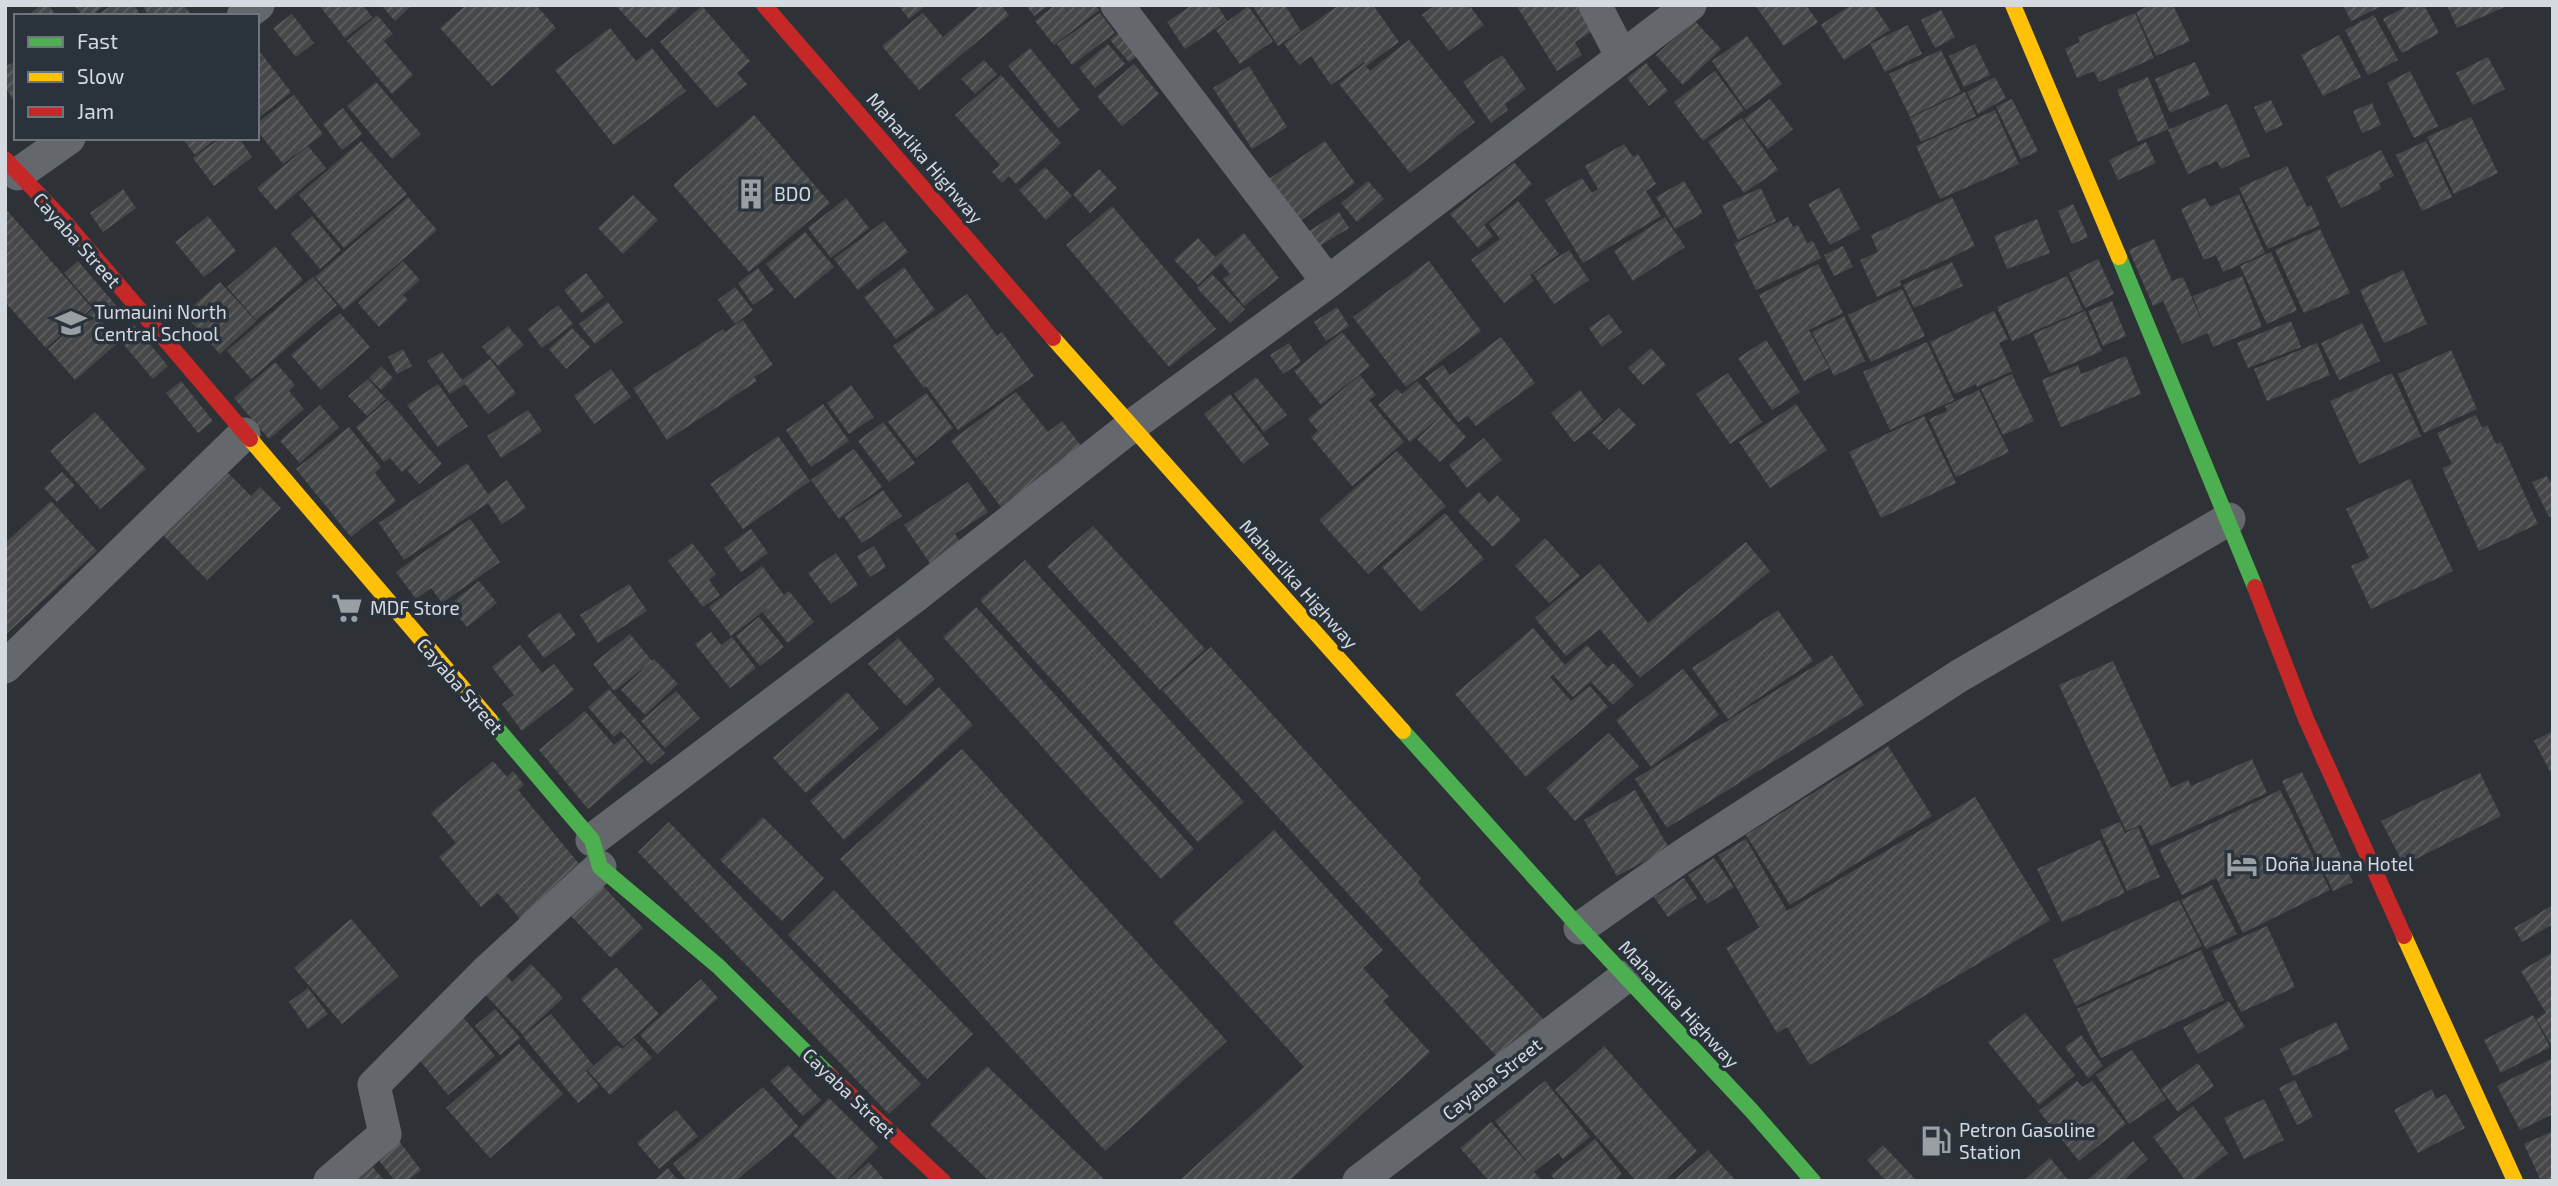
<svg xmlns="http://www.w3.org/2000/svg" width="2558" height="1186" font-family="'Exo 2',sans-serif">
	<defs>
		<pattern id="building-hatch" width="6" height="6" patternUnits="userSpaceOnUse" patternTransform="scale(1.75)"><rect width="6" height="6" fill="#464749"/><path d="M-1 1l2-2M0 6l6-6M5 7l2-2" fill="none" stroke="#606163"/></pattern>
	</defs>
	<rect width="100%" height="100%" fill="#2e3237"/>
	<path fill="url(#building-hatch)" d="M41,5H49L56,16H27Z
		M74,5H104L92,16H83Z
		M112,5H134L141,16H96Z
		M142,5H184L192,16H149Z
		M319,5H363L372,17L345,38Z
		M381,5H412L395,21Z
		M466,5H536L556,28L492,86L440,28Z
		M615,5H683L646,38Z
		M898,5H926L909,19Z
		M981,5H1001L1009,15L919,90L882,46L923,13L943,37Z
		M1026,5H1049L1034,16Z
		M1055,5H1095L1099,10L1054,45L1035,21Z
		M1192,5H1217L1227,21L1185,49L1167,22Z
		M1252,5H1285L1301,31L1278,46Z
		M1339,5H1373L1399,42L1366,66L1370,71L1409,40L1475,122L1410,173L1339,84L1365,63L1364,62L1331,85L1311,56L1299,65L1284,44Z
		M1435,5H1469L1484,25L1449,51L1422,15Z
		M1516,5H1585L1599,27L1575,42L1582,55L1557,71Z
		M1755,5H1806L1818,22L1784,46Z
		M1851,5H1873L1890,30L1844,60L1821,25Z
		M2151,5H2173L2190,41L2156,56L2136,12Z
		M2343,5H2384L2351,21Z
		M2409,5H2424L2439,33L2402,53L2383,19Z
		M2447,5H2509L2457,28Z
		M702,6L750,61L737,73L747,84L717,108L660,42Z
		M1248,6L1273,41L1240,64L1216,30Z
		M1941,10L1955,37L1935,48L1921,20Z
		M1100,13L1115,33L1072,65L1057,44Z
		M2135,13L2154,58L2099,82L2094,71L2077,78L2065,49L2080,42L2078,37Z
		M292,14L314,43L296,57L273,28Z
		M377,15L393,34L384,41L413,75L392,94L347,41Z
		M2374,15L2398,60L2368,75L2345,30Z
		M1694,20L1721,49L1683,85L1656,55Z
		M1908,25L1922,54L1885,72L1870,44Z
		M610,28L636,61L652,48L686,91L614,145L555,70Z
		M1122,30L1141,53L1129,62L1110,40Z
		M2339,35L2361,77L2323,96L2301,55Z
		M1747,36L1782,84L1746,110L1712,61Z
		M1108,44L1125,64L1095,88L1079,68Z
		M1975,44L1990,75L1964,87L1949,56Z
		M1030,48L1080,110L1058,128L1008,66Z
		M1941,50L1961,92L1910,117L1889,74Z
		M260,52L291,92L257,119V54Z
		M1502,55L1526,89L1505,104L1508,110L1491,123L1463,82Z
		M2488,57L2505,89L2473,105L2456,73Z
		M984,60L997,74L975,94L961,79Z
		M2195,62L2210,95L2170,113L2155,79Z
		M12,63L16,70V104L5,87V67Z
		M1646,63L1668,91L1649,106L1627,78Z
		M1134,64L1159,94L1122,126L1097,96Z
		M1249,66L1287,127L1252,149L1213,88Z
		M1715,71L1744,110L1703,141L1674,102Z
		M2410,71L2438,126L2414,138L2387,83Z
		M1001,75L1061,143L1016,184L1009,176L1002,183L992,172L1000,165L955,115Z
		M1995,77L2006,98L1978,114L1967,92Z
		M2148,77L2169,129L2138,142L2117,90Z
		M376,82L421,134L392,159L347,106Z
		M1965,92L1976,116L1921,142L1910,118Z
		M294,95L323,134L283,164L257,130V123Z
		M1770,99L1793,129L1768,149L1744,119Z
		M2012,99L2038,151L2021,159L1996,107Z
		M2271,100L2283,125L2266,133L2254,107Z
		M2372,103L2381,125L2362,133L2353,111Z
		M2227,104L2250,156L2221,169L2217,161L2188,174L2168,130Z
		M343,108L362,134L342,150L323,124Z
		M1995,110L2019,164L1940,199L1916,146Z
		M754,115L830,203L749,272L673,185Z
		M2471,117L2498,173L2454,194L2427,137Z
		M1742,118L1778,170L1744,193L1708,142Z
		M182,138H217L195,155Z
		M221,138H239L252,157L214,186L193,158Z
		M361,141L407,194L344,248L299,195Z
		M1325,141L1355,183L1297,223L1267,180Z
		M2426,141L2452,197L2422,211L2396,155Z
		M2146,142L2156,163L2118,180L2109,160Z
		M1624,144L1633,157L1638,154L1656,184L1646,191L1661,216L1583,263L1545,200L1582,178L1592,193L1598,189L1585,166Z
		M308,146L326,168L276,210L257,188Z
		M2381,150L2394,176L2379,183L2381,189L2341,208L2326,177Z
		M1514,162L1532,184L1484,225L1493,236L1478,248L1450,214Z
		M2287,166L2307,207L2311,205L2320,225L2268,249L2239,188Z
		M1045,167L1072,196L1046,220L1019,190Z
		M1099,169L1117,188L1090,213L1073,194Z
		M1368,181L1384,199L1357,222L1341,203Z
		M1684,181L1703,213L1675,229L1656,197Z
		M1761,188L1776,221L1738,240L1722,205Z
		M1839,188L1860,229L1830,245L1808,204Z
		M123,189L136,208L103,232L90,213Z
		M2239,194L2265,253L2223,272L2216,255L2204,260L2181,209L2205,198L2210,207Z
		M633,195L658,220L623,254L598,228Z
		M408,197L437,230L344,310L315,277Z
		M1952,197L1975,246L1900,281L1901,285L1877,297L1860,260L1878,252L1871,235Z
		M846,198L869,228L831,258L808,228Z
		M1518,201L1559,254L1530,275L1534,281L1504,303L1471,260L1500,239L1489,224Z
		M2073,204L2088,237L2072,244L2058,211Z
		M1112,206L1216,329L1169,367L1066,245Z
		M5,208L92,308L46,348L5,302Z
		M1339,212L1349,228L1318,247L1309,231Z
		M208,216L236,251L204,277L175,242Z
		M312,216L341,250L320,269L291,234Z
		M1665,217L1685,247L1633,281L1614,251Z
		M1788,217L1793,227L1798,225L1807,243L1813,241L1821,258L1756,290L1734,244Z
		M2037,219L2050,253L2007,269L1994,236Z
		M884,221L908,252L858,290L834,259Z
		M2320,229L2350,293L2304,313L2275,250Z
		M805,232L834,267L795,299L766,264Z
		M1244,233L1279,278L1244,306L1223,279L1230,274L1221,263L1198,285L1174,260L1198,238L1215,257Z
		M2154,239L2172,281L2183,277L2204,326L2193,296L2242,276L2262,327L2213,347L2208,333L2182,344L2163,301L2153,306L2129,250Z
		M275,246L303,280L256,320L227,287Z
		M1843,246L1853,267L1834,276L1824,255Z
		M1569,250L1589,280L1554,304L1533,274Z
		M2271,252L2297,310L2267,324L2240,266Z
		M2098,259L2114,294L2085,308L2069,273Z
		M78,261L119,309L105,321L64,273Z
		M403,261L420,280L403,295L408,300L379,327L358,303Z
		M1429,261L1481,331L1406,387L1353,317Z
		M1952,262L1963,286L1914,308L1903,285Z
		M1818,264L1843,313L1809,330L1829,368L1804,381L1759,295Z
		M904,267L935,310L896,339L864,297Z
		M758,268L774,290L753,305L738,283Z
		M2403,270L2427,324L2384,343L2360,290Z
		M586,273L604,297L582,313L564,290Z
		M1212,274L1245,309L1230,323L1197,288Z
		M2067,276L2083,310L2012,341L1997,307Z
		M313,277L337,305L251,379L227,351Z
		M220,282L256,321L220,354L184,314Z
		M735,287L753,310L735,324L718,300Z
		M1902,289L1925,336L1871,362L1848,315Z
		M967,294L997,336L1002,332L1034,376L958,430L926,386L924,388L893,346Z
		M2112,301L2126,336L2103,346L2088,311Z
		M608,302L623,322L595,344L579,324Z
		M558,305L573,324L542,348L528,329Z
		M1337,307L1349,326L1326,341L1314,322Z
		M92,310L119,342L75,380L48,349Z
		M1994,311L2008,339L1999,343L2012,371L1977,387L1976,384L1955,394L1930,342Z
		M2085,311L2102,351L2050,373L2033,334Z
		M340,313L370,347L321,390L291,355Z
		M1609,314L1622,332L1602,347L1589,328Z
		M1844,316L1865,361L1834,376L1812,332Z
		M743,320L773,365L754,377L757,381L667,440L633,388L723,329L725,332Z
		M2291,321L2301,347L2248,368L2237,343Z
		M2362,323L2380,361L2339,380L2321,343Z
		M134,325L168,366L153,379L118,338Z
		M508,326L524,345L498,366L482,347Z
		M572,328L590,347L566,369L549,349Z
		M1342,332L1370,366L1321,405L1294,371Z
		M1501,337L1535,383L1476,426L1468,416L1458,422L1425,378L1443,365L1450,375Z
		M1766,340L1800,392L1772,410L1738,358Z
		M1927,342L1954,400L1890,430L1863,372Z
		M1289,343L1301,362L1283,374L1270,355Z
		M2317,343L2330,375L2267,401L2254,369Z
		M1651,348L1666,365L1643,385L1628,368Z
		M403,349L412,366L397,374L388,357Z
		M2451,350L2477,409L2424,433L2398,374Z
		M442,352L462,380L490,359L516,393L488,414L465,384L450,394L427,361Z
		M2126,356L2141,394L2061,427L2042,380L2078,365L2081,374Z
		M275,362L295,385L289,391L304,409L269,439L234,398Z
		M381,366L393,378L381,390L369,378Z
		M611,369L631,397L594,424L574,396Z
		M1728,373L1762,422L1730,444L1696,394Z
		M2392,373L2421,436L2359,464L2330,401Z
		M2012,374L2034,421L2003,435L1981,389Z
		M1360,375L1376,395L1369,400L1404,442L1352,486L1311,437L1318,431L1308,419Z
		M1256,377L1287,415L1264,432L1234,394Z
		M368,379L386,399L367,416L348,396Z
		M181,381L213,421L198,433L166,393Z
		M1417,381L1466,437L1440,462L1417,439L1441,416L1410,442L1378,405L1397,389L1402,394Z
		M438,384L468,426L438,447L407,405Z
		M851,385L874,417L849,434L827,403Z
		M1580,390L1603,420L1574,442L1551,413Z
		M1979,390L2009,452L1956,477L1929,419L1947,411L1945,406Z
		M1016,392L1048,432L1062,421L1085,451L1004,511L951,441Z
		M926,393L953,428L916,458L888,422Z
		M1230,394L1269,444L1243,464L1204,414Z
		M388,400L442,464L419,484L407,470L424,454L402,472L390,458L384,462L356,427Z
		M823,404L849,441L811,467L786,430Z
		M1796,404L1827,450L1770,488L1739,442Z
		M320,405L339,427L300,463L280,441Z
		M1619,408L1636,425L1609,450L1592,433Z
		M528,410L542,431L501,458L487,436Z
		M95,412L146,469L100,509L50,451Z
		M2476,415L2482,428L2487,425L2496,444L2501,442L2538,524L2479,551L2442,468L2452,464L2437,433Z
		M1924,416L1956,483L1881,518L1849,452Z
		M883,422L915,463L889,482L858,441Z
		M349,427L381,467L375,473L396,501L351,537L296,469Z
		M778,436L810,481L743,529L710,484Z
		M1484,438L1502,460L1467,488L1449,465Z
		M854,449L882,487L839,519L811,480Z
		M1397,451L1446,506L1368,574L1319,520Z
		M467,463L488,494L507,480L526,508L502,524L488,503L404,560L379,523Z
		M221,466L251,496L260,487L281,508L207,580L157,529Z
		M62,472L75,486L57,502L44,488Z
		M2547,476L2553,487V515L2549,517L2532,482Z
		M2410,479L2453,571L2371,609L2351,566L2369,558L2346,509Z
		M968,482L988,512L955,534L962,544L931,565L904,525Z
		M883,490L902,516L862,543L844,517Z
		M1479,492L1489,503L1497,495L1521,520L1493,547L1458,511Z
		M51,501L97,551L5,635V543Z
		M1445,513L1484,559L1421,612L1382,567Z
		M470,519L500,562L442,603L431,588L416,599L396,572Z
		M1093,526L1205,649L1160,690L1047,566Z
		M751,529L768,553L741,572L724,548Z
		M1545,538L1580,576L1549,603L1515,566Z
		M1746,542L1770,571L1640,678L1600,629L1566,656L1535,618L1600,564L1648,623Z
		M692,543L716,574L709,580L720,595L703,607L668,561Z
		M874,546L886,567L870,577L857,556Z
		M836,553L858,585L831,604L808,573Z
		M1025,560L1244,802L1198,842L980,600Z
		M762,566L784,595L789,591L814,622L788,643L763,613L769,607L731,636L709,607Z
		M479,581L497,603L467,627L449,605Z
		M629,584L647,611L598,643L580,615Z
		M976,607L1194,849L1161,879L943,637Z
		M1778,610L1813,661L1728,719L1692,668Z
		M559,612L576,635L544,658L527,635Z
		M759,617L784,647L760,666L736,636Z
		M1533,628L1565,665L1587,645L1607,667L1573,697L1553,675L1558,670L1550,677L1571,701L1590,686L1608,707L1526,777L1455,694Z
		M711,632L721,645L732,637L756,668L730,688L695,644Z
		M630,634L652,661L654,659L678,684L645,715L621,690L650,663L614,691L593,664Z
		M898,638L935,679L906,706L868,664Z
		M520,645L542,673L554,664L574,690L522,731L502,704L514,695L492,667Z
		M1211,647L1421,878L1418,882L1544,1020L1500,1060L1162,690Z
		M1832,655L1864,705L1667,828L1635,779Z
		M2113,661L2171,788L2188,780L2191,786L2252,759L2267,793L2151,846L2141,825L2126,831L2059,685Z
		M1613,663L1634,685L1613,705L1591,682Z
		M1683,669L1719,715L1651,767L1616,720Z
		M939,687L973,725L844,840L810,801Z
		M609,689L665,753L651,765L621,731L614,737L588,707Z
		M676,691L700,718L665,748L641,721Z
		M847,692L879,728L806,793L773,758Z
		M585,711L614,745L624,737L644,761L588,809L539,750Z
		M2553,731V777L2534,741Z
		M1609,733L1639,766L1575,821L1546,788Z
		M1888,746L1932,816L1790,905L1746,835Z
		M962,749L1227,1041L1105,1151L840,859Z
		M493,761L507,777L513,771L524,785L518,790L589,876L527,927L498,893L481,907L439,857L456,843L431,813Z
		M2302,772L2353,882L2333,891L2282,781Z
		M2480,773L2501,816L2404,865L2381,821Z
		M1635,790L1669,848L1617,876L1584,820Z
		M2280,790L2330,890L2243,933L2216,878L2182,895L2159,849Z
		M1975,797L2050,920L1810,1065L1787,1027L1777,1033L1726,948L1770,921L1759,927L1718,855L1746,839L1787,911Z
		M763,817L824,878L782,921L720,860Z
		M669,822L921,1084L889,1114L638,852Z
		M2120,822L2125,833L2138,827L2160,877L2127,891L2100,830Z
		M1274,830L1383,950L1363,968L1389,996L1383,1001L1430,1052L1289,1181H1179L1304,1067L1173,922Z
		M2100,840L2125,893L2062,922L2037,869Z
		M1714,858L1734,887L1707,904L1688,875Z
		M1684,878L1697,898L1668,917L1654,897Z
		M601,884L643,928L611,958L570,915Z
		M2212,885L2237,934L2206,949L2181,900Z
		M834,890L973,1034L927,1079L788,935Z
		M2179,900L2202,946L2076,1006L2053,960Z
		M2553,905V924L2522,942L2514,928Z
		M351,919L399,976L342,1024L294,968Z
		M2267,926L2295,987L2241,1012L2212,951Z
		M2201,950L2224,1000L2101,1058L2077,1009Z
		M2553,952V1048L2536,1019L2546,1013L2521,971Z
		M531,964L563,998L523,1035L483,992L504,973L512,982Z
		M616,967L659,1014L623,1046L581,999Z
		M701,979L718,998L657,1054L640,1035Z
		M308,988L328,1014L308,1029L289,1002Z
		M2229,1001L2245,1027L2198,1054L2183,1028Z
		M495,1009L520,1038L500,1055L475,1026Z
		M459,1012L495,1056L448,1095L412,1051Z
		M2025,1013L2075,1075L2039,1105L1988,1042Z
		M551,1014L593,1065L586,1071L599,1086L578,1103L523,1036Z
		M2533,1015L2550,1047L2501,1073L2484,1040Z
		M2336,1022L2349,1049L2293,1076L2280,1049Z
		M2081,1035L2103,1066L2088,1078L2065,1047Z
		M634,1038L652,1058L610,1095L588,1071L617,1045L622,1049Z
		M519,1044L563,1094L490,1158L446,1108Z
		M1604,1046L1697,1151L1664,1181H1636L1555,1090Z
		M2132,1050L2166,1099L2129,1124L2096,1075Z
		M2553,1058V1114L2520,1130L2497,1086Z
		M2198,1063L2214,1086L2178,1112L2161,1089Z
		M788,1065L821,1100L803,1116L770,1081Z
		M987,1066L1106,1181H989L930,1124Z
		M2295,1080L2313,1117L2297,1125L2279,1088Z
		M1545,1081L1590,1137L1563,1159L1558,1153L1534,1172L1542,1181H1489L1460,1148L1491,1122L1531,1167L1495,1121Z
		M2077,1081L2083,1087L2092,1081L2126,1124L2079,1161L2039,1111Z
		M763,1087L799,1127L736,1181H687L673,1164Z
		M2432,1089L2436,1099L2446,1094L2465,1128L2418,1153L2394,1110Z
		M829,1098L878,1147L845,1181H839L793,1135Z
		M2264,1099L2284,1140L2244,1159L2224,1118Z
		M2193,1106L2228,1153L2192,1181H2186L2153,1137Z
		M676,1110L698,1136L659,1169L637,1143Z
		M2553,1131V1181H2541L2524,1144Z
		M1595,1139L1622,1174L1613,1181H1556L1551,1175Z
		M399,1141L421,1170L407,1181H395L377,1158Z
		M2133,1141L2148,1159L2123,1181H2086Z
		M1883,1145L1917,1181H1886L1867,1160Z
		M1708,1150L1736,1181H1673Z
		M2050,1158L2069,1181H2023Z
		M368,1162L385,1181H348Z
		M869,1162L885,1181H847Z
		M668,1168L678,1181H653Z"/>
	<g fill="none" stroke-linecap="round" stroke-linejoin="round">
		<path stroke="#64686c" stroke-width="33" d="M1117,5L1328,282
			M1595,5L1622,57
			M243,16L258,5
			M18,174L69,138
			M5,667L244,434
			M592,840L915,596L1130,427L1328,282L1690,5
			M1580,928L1685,854L1959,676L2229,519
			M330,1181L385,1134L374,1085L485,973L600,867
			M1359,1181L1625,977"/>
		<path stroke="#4caf50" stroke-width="16" d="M2119,257L2255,587
			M490,720L592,840L600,867L718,966L829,1075
			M1403,731L1580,928L1751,1110L1813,1181"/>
		<path stroke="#ffc107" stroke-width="16" d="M2013,5L2119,257
			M1053,338L1403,731
			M250,439L490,720
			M2404,936L2515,1181"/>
		<path stroke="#c62828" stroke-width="16" d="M764,5L1053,338
			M5,159L63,220L250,439
			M2255,587L2306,719L2404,936
			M829,1075L943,1181"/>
	</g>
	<defs>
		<g id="building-bare" transform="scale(2.415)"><path d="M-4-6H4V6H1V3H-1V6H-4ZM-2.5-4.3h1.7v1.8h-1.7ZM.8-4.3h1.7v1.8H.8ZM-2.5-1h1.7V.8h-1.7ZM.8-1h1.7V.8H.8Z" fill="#9a9fa4" stroke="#2a323b" stroke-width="2.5" paint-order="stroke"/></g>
		<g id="school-bare" transform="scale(2.415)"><path d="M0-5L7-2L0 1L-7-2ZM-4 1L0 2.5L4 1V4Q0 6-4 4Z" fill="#9a9fa4" stroke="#2a323b" stroke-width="2.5" paint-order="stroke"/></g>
		<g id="supermarket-bare" transform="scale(2.415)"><path d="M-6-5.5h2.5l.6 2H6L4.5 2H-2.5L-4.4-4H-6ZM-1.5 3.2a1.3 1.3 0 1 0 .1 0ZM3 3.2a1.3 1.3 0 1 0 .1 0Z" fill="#9a9fa4" stroke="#2a323b" stroke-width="2.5" paint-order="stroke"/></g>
		<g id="hotel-bare" transform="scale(2.415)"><path d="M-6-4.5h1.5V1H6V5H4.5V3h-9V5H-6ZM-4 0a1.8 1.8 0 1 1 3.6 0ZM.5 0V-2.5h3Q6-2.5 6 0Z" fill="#9a9fa4" stroke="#2a323b" stroke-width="2.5" paint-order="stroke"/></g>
		<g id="fuel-bare" transform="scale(2.415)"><path d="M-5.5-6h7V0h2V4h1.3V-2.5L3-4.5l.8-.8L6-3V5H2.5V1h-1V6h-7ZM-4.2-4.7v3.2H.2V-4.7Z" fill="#9a9fa4" stroke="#2a323b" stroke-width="2.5" paint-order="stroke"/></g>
	</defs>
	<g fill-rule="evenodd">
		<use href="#building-bare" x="751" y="194"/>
		<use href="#school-bare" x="71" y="323"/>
		<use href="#supermarket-bare" x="347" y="608"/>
		<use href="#hotel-bare" x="2242" y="864"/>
		<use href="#fuel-bare" x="1936" y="1141"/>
	</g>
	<g text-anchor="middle" stroke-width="7" stroke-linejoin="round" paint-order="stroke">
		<g font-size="19" fill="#d4dadf" stroke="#2a323b">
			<text transform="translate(925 158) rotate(49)" y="7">Maharlika Highway</text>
			<text transform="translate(77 240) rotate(48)" y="7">Cayaba Street</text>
			<text transform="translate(1299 584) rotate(48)" y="7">Maharlika Highway</text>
			<text transform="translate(460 686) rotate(49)" y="7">Cayaba Street</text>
			<text transform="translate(1679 1004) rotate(47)" y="7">Maharlika Highway</text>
			<text transform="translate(1492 1079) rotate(-38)" y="7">Cayaba Street</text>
			<text transform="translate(849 1093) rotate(44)" y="7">Cayaba Street</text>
		</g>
		<g font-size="19" fill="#d4dadf" stroke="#2a323b" text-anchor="start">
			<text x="774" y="201">BDO</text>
			<text x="94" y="319">Tumauini North<tspan x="94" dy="22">Central School</tspan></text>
			<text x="370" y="615">MDF Store</text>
			<text x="2265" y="871">Doña Juana Hotel</text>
			<text x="1959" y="1137">Petron Gasoline<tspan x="1959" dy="22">Station</tspan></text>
		</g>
	</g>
	<rect width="2558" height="1186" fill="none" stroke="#d4dadf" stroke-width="14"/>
	<rect x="14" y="14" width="245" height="126" fill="#2a323b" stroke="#6e757d" stroke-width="2"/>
	<rect x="28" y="37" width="35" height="10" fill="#4caf50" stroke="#6e757d" stroke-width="2"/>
	<text x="77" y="49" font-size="21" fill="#d4dadf">Fast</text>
	<rect x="28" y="72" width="35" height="10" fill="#ffc107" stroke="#6e757d" stroke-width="2"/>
	<text x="77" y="84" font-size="21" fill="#d4dadf">Slow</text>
	<rect x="28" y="107" width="35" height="10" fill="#c62828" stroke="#6e757d" stroke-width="2"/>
	<text x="77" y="119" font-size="21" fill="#d4dadf">Jam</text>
</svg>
